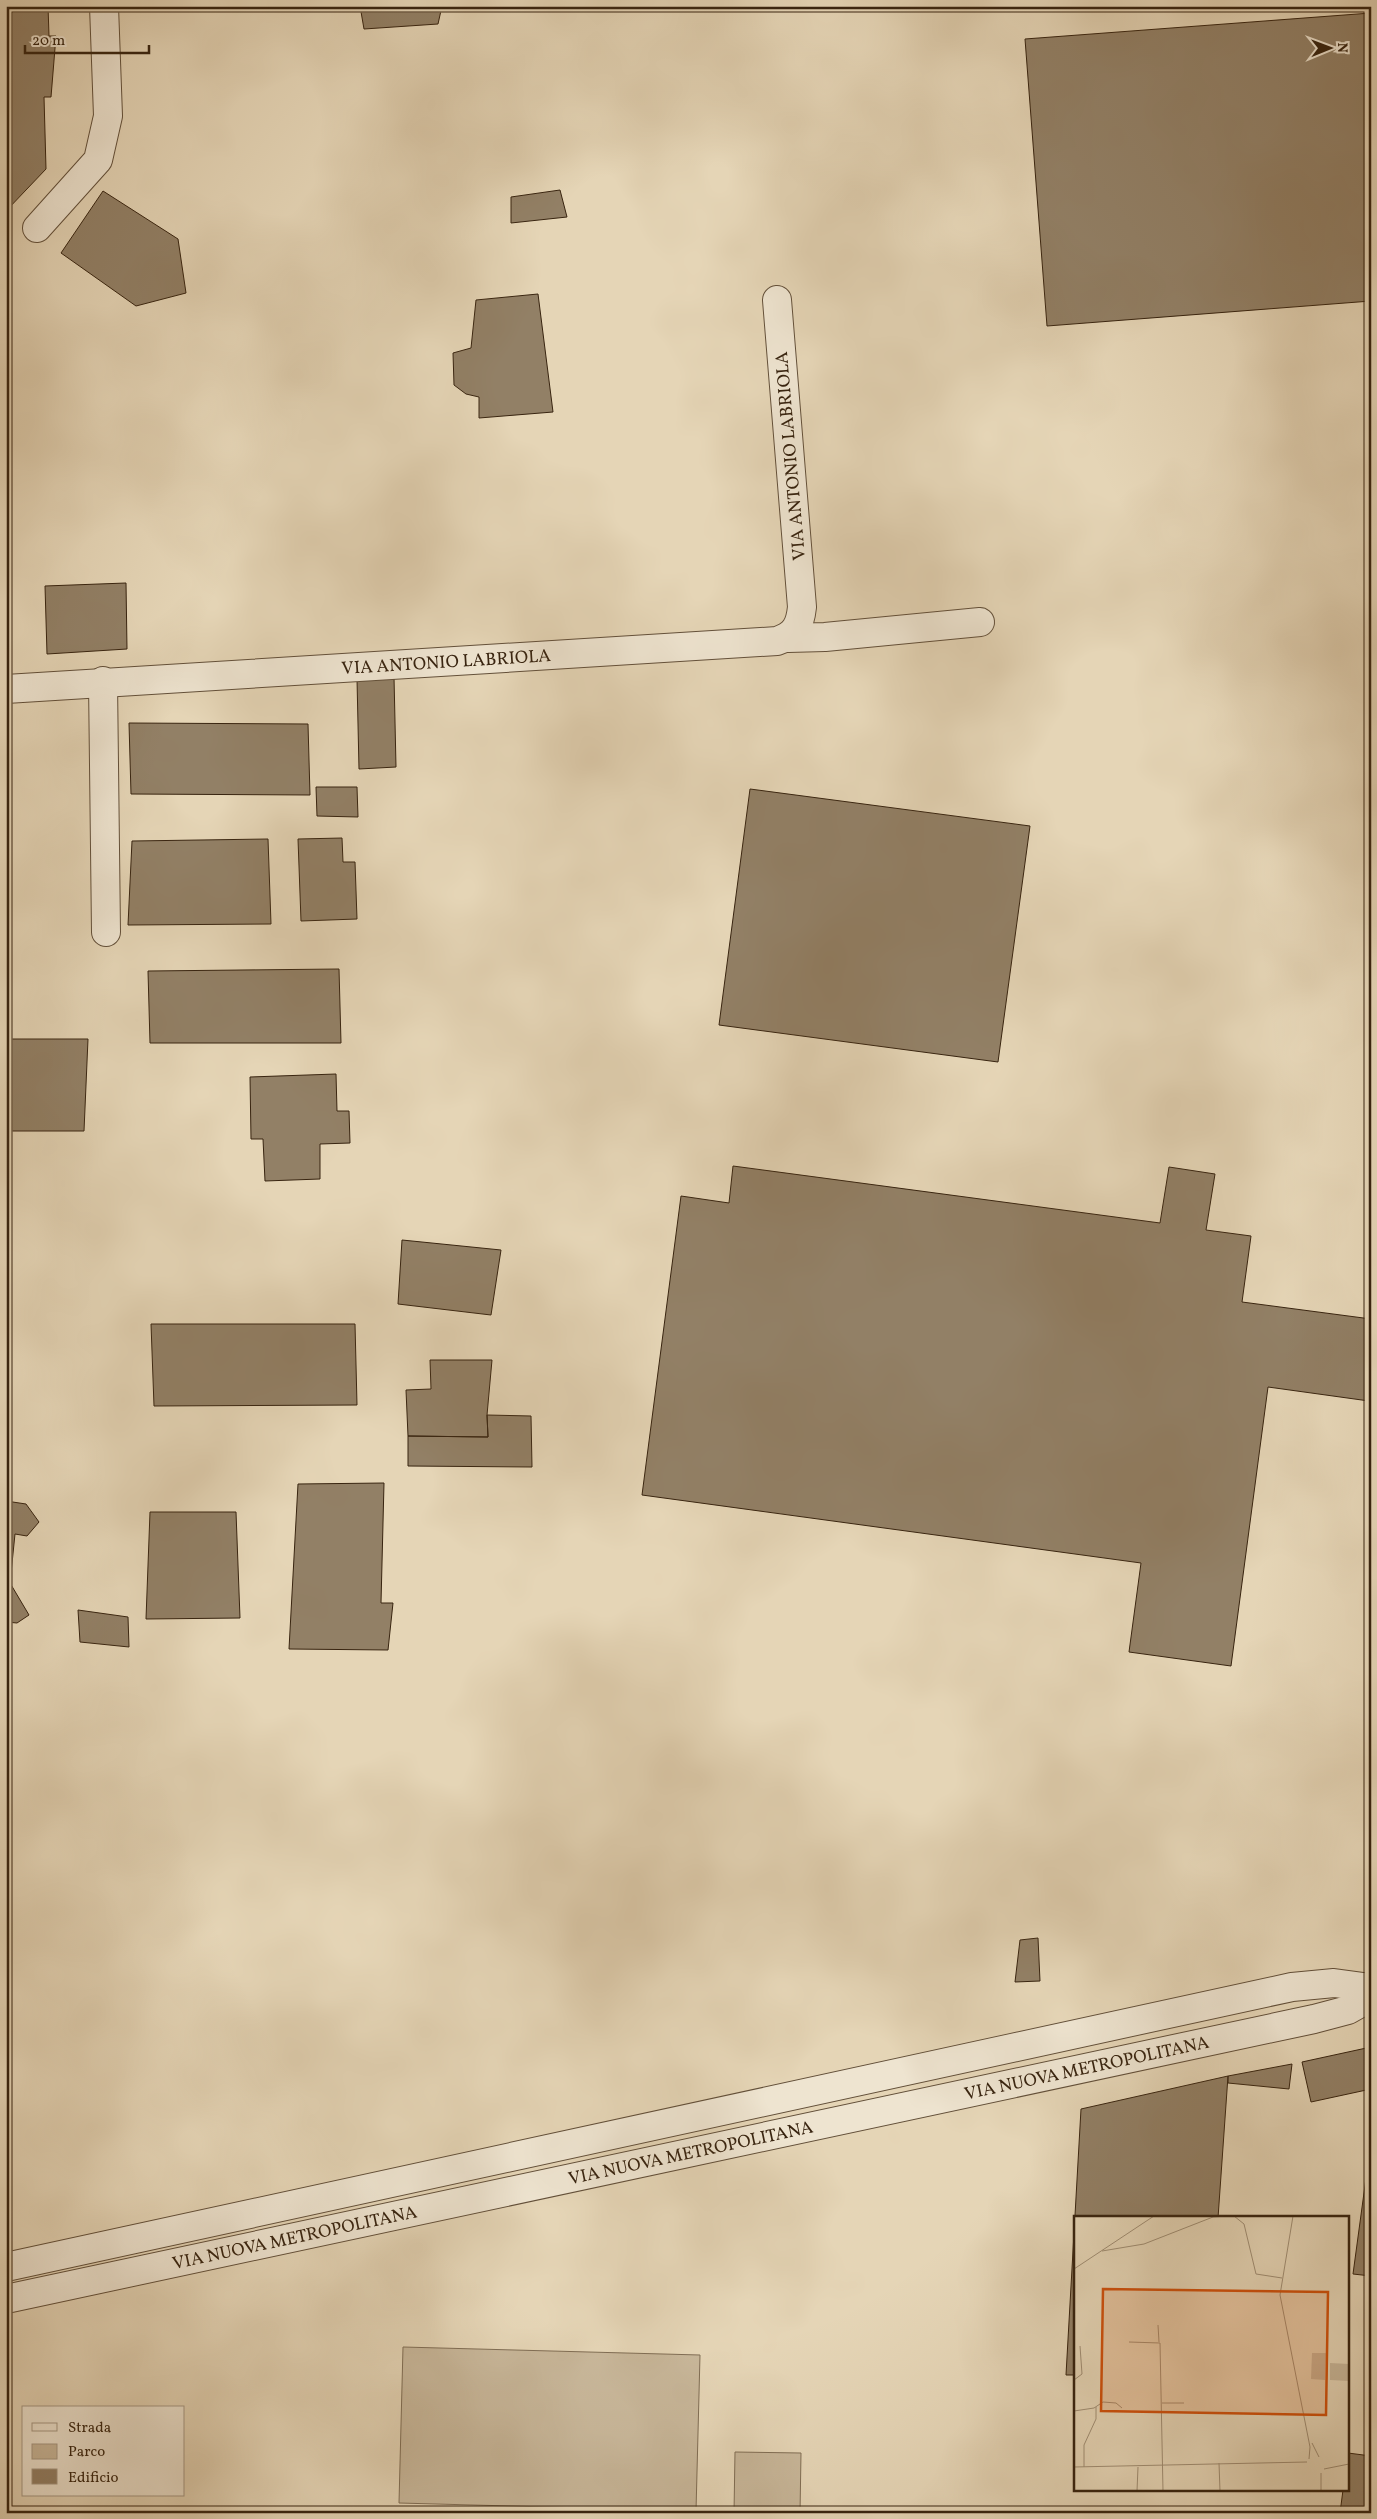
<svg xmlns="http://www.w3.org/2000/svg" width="1377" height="2519" font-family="Vollkorn,serif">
	<rect width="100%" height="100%" fill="#e5d5b6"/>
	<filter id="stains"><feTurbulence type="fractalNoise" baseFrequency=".004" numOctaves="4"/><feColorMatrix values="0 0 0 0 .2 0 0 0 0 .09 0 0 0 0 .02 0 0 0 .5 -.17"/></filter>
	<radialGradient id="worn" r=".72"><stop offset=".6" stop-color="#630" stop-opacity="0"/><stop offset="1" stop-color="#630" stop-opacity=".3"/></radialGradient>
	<path fill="#c8b79a" stroke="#806e55" d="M403,2347L700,2355L696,2511L399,2503Z
		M735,2452L801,2453L800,2513H734Z"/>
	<path fill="#928066" stroke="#382410" d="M11,6H48L49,36H56L51,97H44L46,169L6,211V17H11Z
		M360,6H442L438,24L364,29Z
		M512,6H555V9L512,10Z
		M1371,13V301L1047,326L1025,39Z
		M560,190L567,217L511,223V197Z
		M103,191L178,239L186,293L136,306L61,253Z
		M538,294L553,412L479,418V397L466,394L454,385L453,353L471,348L476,300Z
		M126,583L127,649L47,654L45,586Z
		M394,677L396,767L359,769L357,679Z
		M129,723L308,724L310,795L131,794Z
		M316,787H357L358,817L317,816Z
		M750,789L1030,826L998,1062L719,1025Z
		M342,838L343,862H355L357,919L301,921L298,839Z
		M268,839L271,924L128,925L132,841Z
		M339,969L341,1043H150L148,971Z
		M6,1039H88L84,1131H6Z
		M336,1074L337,1111H349L350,1143L320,1144V1179L265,1181L263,1139H251L250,1077Z
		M733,1166L1160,1223L1169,1167L1215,1174L1206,1230L1251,1236L1242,1302L1371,1319L1369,1401L1268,1387L1231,1666L1129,1652L1141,1563L642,1495L681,1196L729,1203Z
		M402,1240L501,1250L491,1315L398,1304Z
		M151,1324H355L357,1405L154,1406Z
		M430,1360H492L487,1415L488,1437L408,1436L406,1390L431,1389Z
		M487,1415L531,1416L532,1467L408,1466V1436L488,1437Z
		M384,1483L381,1603H393L388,1650L289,1649L298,1484Z
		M6,1501L26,1504L39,1522L27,1536L15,1534L10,1583L29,1615L17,1623L6,1622Z
		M150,1512H236L240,1618L146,1619Z
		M78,1610L128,1617L129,1647L80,1642Z
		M1038,1938L1040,1981L1015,1982L1020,1940Z
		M1371,2047V2089L1311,2102L1302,2062Z
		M1292,2064L1289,2089L1228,2083V2076Z
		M1228,2076L1218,2218H1076V2375H1066L1081,2109Z
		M1371,2141V2276L1353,2274Z
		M1348,2453L1371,2456V2513H1340L1343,2490H1348Z"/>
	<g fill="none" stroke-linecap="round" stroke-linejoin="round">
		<g stroke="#63503a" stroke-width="30">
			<g id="minor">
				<path d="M37,228L98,160L108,116L104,6"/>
				<path d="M788,638L825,637L980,622"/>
				<path d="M103,681L106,932"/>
				<path id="s1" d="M6,689L777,641C795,635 800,626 802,607L777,300"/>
				<path d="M6,2267L1292,1987L1334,1983L1371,1988"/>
				<path id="s2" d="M6,2299L1314,2019L1348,2010L1371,1997"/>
			</g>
		</g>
		<use href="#minor" stroke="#eee4d0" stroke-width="28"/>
	</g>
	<g text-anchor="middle" stroke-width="5" stroke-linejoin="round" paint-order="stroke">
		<g font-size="18" fill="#382410" stroke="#eee4d0">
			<text transform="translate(790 456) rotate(-95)" y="6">VIA ANTONIO LABRIOLA</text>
			<text dy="6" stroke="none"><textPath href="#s1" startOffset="441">VIA ANTONIO LABRIOLA</textPath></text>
			<text dy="6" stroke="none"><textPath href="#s2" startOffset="1105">VIA NUOVA METROPOLITANA</textPath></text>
			<text dy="6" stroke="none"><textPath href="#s2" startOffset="700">VIA NUOVA METROPOLITANA</textPath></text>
			<text dy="6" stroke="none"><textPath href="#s2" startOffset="295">VIA NUOVA METROPOLITANA</textPath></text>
		</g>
	</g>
	<g transform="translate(1074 2216)">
		<rect width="275" height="275" fill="#e5d5b6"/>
		<path d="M238,137H252L251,164L237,163ZM256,147L275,148V165L256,164Z" fill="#c8b79a"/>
		<path fill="none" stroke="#a08e74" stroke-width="1" d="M160,0L170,8L182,58L208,62M219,0L206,79L236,231L235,243M28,35L70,28L139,1L153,0M0,53L80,0M84,109L85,126M55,126L86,127L89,275M0,164L8,158L6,130M88,187H110M0,195L20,192L29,186L42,187L48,192M238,227L245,241M145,247L146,275M0,251L233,246M10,251V229L22,203V191M250,253L275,248M247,257V275M63,275L64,251"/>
		<path fill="#ce510d" fill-opacity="0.15" stroke="#ce510d" stroke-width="2.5" d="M29,73L254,76L252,199L27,195Z"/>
		<rect width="275" height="275" fill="none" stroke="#382410" stroke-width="2.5"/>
	</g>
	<rect width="1377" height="2519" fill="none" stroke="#e5d5b6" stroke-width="25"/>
	<rect x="8" y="8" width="1362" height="2504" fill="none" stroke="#382410" stroke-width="2.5"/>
	<rect x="12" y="12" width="1352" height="2494" fill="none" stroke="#382410"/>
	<rect x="22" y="2406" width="162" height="90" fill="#eee4d0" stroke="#a59783"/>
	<rect x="32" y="2423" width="25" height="8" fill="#eee4d0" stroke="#a59783"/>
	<text x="68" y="2432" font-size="15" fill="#382410">Strada</text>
	<rect x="32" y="2444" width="25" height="15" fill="#c8b79a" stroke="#a59783"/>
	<text x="68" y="2456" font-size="15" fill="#382410">Parco</text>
	<rect x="32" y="2469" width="25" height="15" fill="#928066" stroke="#a59783"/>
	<text x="68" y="2482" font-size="15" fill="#382410">Edificio</text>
	<g transform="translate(1330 48) rotate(89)" stroke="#eee4d0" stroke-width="4" paint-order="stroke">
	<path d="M0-4L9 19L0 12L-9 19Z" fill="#382410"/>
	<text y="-8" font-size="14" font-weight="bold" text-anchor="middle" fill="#382410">N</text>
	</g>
	<path d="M25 45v8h124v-8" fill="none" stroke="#382410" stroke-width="2.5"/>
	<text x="32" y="45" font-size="15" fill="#382410" stroke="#eee4d0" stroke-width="4" paint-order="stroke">20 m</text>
	<rect width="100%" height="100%" filter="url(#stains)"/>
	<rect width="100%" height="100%" fill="url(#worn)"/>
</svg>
